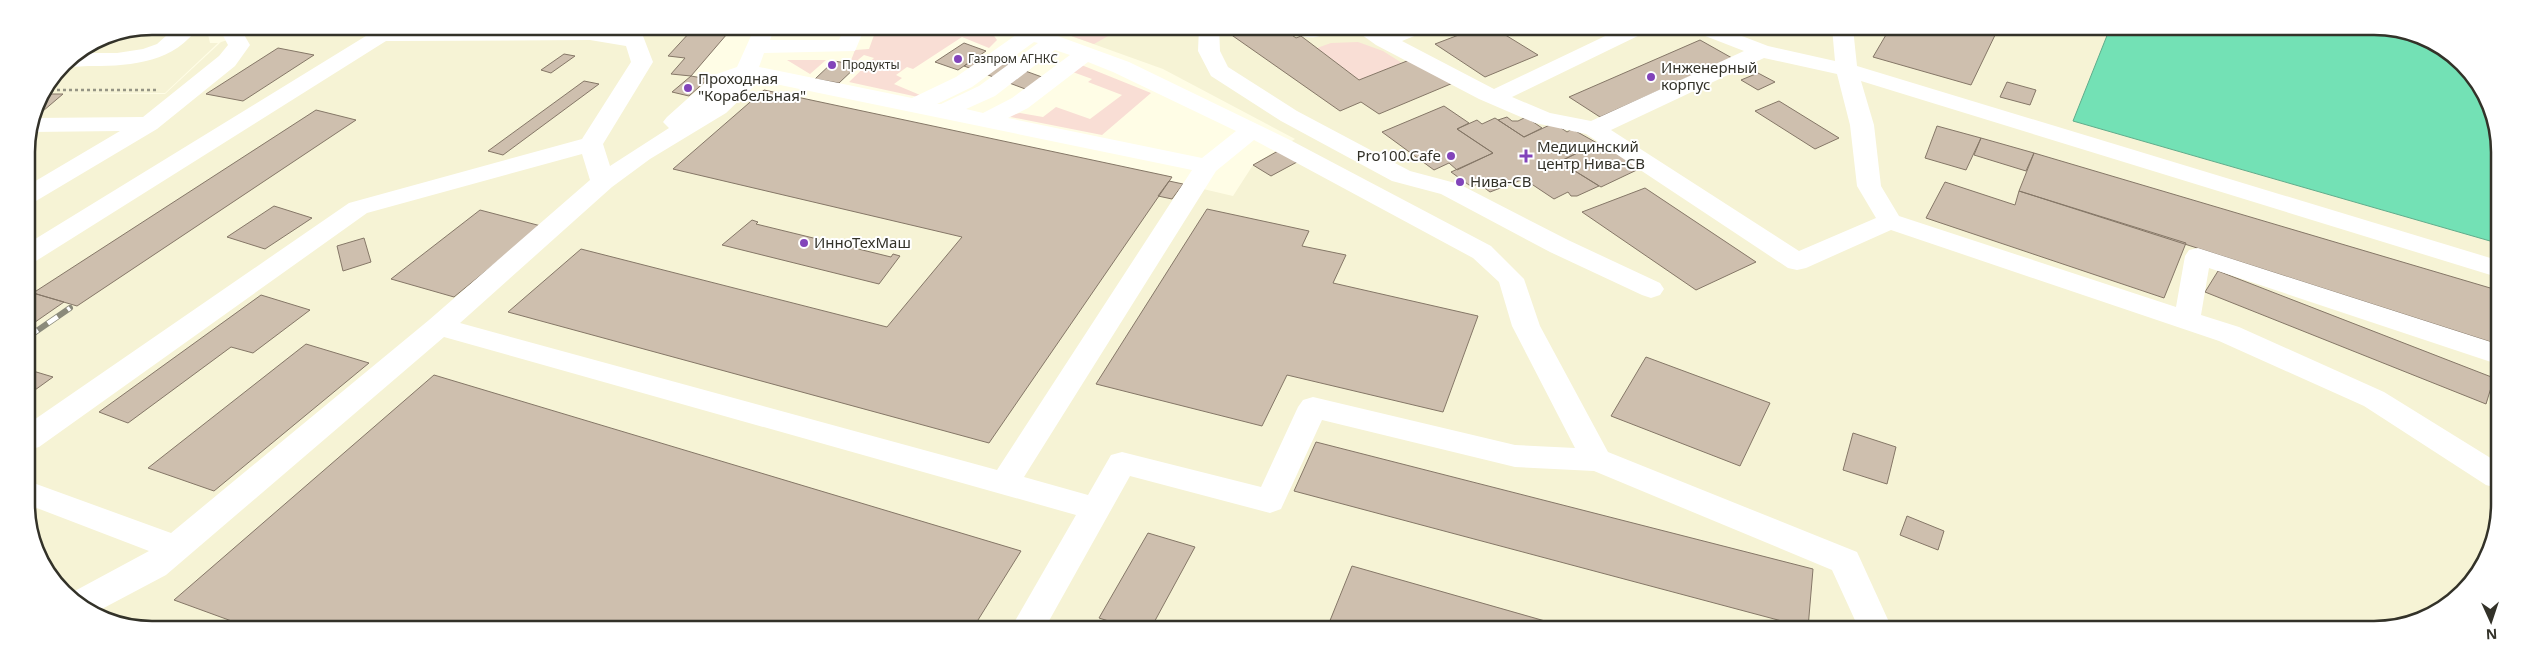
<svg xmlns="http://www.w3.org/2000/svg" width="2526" height="656" font-family="'Noto Sans',sans-serif">
	<rect width="100%" height="100%" fill="#fffde6"/>
	<path fill="#f6f3d5" d="M170,26H206L210,43H218L165,93L43,94L63,63L104,36L136,29H161Z
		M237,26L733,27L691,76L708,79L704,83L721,87L759,95L764,90L1172,177L1169,181L1233,196L1253,165L1295,139L1163,69L1046,27L2110,28L2074,121L2497,243V529L2483,567L2457,599L2422,620L2382,629L127,627L63,593L29,529L27,144L34,111L62,94H165L221,42L244,35Z"/>
	<path fill="#f9ded5" d="M877,27H988L997,40L989,48L962,37L913,69L907,67L896,75L902,78L894,84L920,95L918,97L849,82L874,58L864,55L853,64L850,63L855,50L869,49Z
		M1046,27H1124L1094,44Z
		M1358,42L1383,51L1402,63L1359,80L1317,48L1331,43Z
		M787,60H826L810,74Z
		M1079,64L1151,93L1102,135L1006,116L1020,113L1043,117L1056,107L1090,119L1122,95L1088,82L1092,79L1070,71Z"/>
	<path fill="#73e1b5" stroke="#60ac8b" d="M2110,28L2399,29L2463,63L2497,128V243L2073,121Z"/>
	<path fill="#cebfae" stroke="#857767" d="M713,27H733L691,76L671,74L685,58L668,56L691,31L708,33Z
		M1147,27H1194V34L1147,35Z
		M1228,27L1291,28L1285,30L1296,38L1301,36L1359,80L1412,59L1453,83L1379,114L1361,102L1340,111L1223,29Z
		M1477,28H1494L1538,55L1485,77L1435,44Z
		M1890,28H1987L1997,31L1971,85L1873,57Z
		M1700,40L1732,58L1600,117L1569,97Z
		M964,43L986,51L958,70L935,62Z
		M278,48L314,55L243,101L206,94Z
		M564,54L575,56L551,73L541,70Z
		M981,55L1053,81L1036,93L964,66Z
		M834,61L858,65L839,83L815,79Z
		M1758,73L1775,82L1758,90L1741,80Z
		M691,76L708,79L689,96L672,92Z
		M584,81L599,84L503,155L488,151Z
		M2007,82L2036,90L2030,105L2000,97Z
		M764,90L1172,177L989,443L508,312L581,249L887,327L962,237L673,169Z
		M43,94H63L43,111H34Z
		M1779,101L1839,138L1815,149L1755,111Z
		M1444,106L1469,123L1457,129L1493,153L1457,170L1449,163L1434,170L1382,132Z
		M316,110L356,120L77,306L33,293Z
		M1507,117L1512,121H1518L1526,117L1542,128L1524,137L1498,120Z
		M1495,118L1524,137L1554,123L1567,132L1572,129L1597,143L1563,160L1562,163L1599,186L1577,196H1571L1568,192L1554,199L1524,179L1490,192L1478,183L1474,186L1469,185L1451,172L1493,153L1457,129L1477,120L1482,124Z
		M1937,126L1981,138L1966,170L1925,158Z
		M1981,138L2034,153L2026,171L1974,155Z
		M1600,142L1641,168L1601,187L1562,163L1563,160Z
		M1278,151L1297,162L1271,176L1253,165Z
		M2034,153L2497,290V344L2019,191Z
		M1169,181L1183,184L1172,199L1158,196Z
		M1945,182L2015,205L2019,191L2186,243L2164,298L1926,218Z
		M1645,188L1756,262L1696,290L1582,212Z
		M274,206L312,218L265,249L227,237Z
		M1207,209L1309,231L1302,246L1346,255L1333,283L1478,316L1443,412L1287,375L1262,426L1096,384Z
		M480,210L541,226L454,297L391,279Z
		M752,220L758,222L756,224L891,257L893,254L900,256L879,284L722,245Z
		M364,238L371,262L343,271L337,246Z
		M2218,271L2494,378L2486,404L2205,292Z
		M33,293L64,302L28,327L27,296Z
		M261,295L310,310L253,353L231,347L128,423L99,412Z
		M306,344L369,363L214,491L148,468Z
		M1646,357L1770,403L1740,466L1611,416Z
		M33,371L53,377L28,395V374Z
		M434,375L1021,551L973,628L248,627L174,600Z
		M1853,433L1896,447L1887,484L1843,470Z
		M1316,442L1813,569L1808,628L1294,491Z
		M1907,516L1944,531L1938,550L1900,535Z
		M1148,533L1195,547L1151,628H1131L1099,618Z
		M1352,566L1573,629L1327,628Z"/>
	<g fill="none" stroke-linecap="round" stroke-linejoin="round">
		<path stroke="#959484" stroke-width="2.5" stroke-dasharray="3 3" stroke-linecap="butt" d="M45,90H158"/>
		<path fill="#fff" fill-rule="evenodd" d="M177,26H199C175,62 133,66 93,66C82,66 72,68 62,65L78,53H117L143,49L157,44Z
			M218,26H239L250,45L235,66L157,129L36,201L27,203V186L120,131L31,132L33,118L143,117L219,56L228,45Z
			M755,27H775L770,40H839L845,27H865L855,51L764,53L759,67L912,98L956,77L1016,35L1006,31L1003,27H1033L1129,62L1292,141L1491,246L1524,279L1540,326L1608,452L1857,552L1889,622L1885,629H1859L1832,570L1594,471L1515,467L1322,420L1281,509L1270,513L1130,476L1045,628H1011L1076,515L444,337L166,575L98,611L70,596L71,593L149,551L29,505L28,481L171,533L429,320L590,180L582,154L367,213L39,447L28,450V424L349,203L582,139L631,62L626,46L590,40L386,41L36,261L27,263V244L374,31L590,28L643,36L653,62L603,144L610,166L669,128L663,122L667,117L714,75L737,67ZM1034,42L1038,43L979,86L941,104H937L972,87ZM1055,50L1070,55L1012,98L983,113L966,109L995,96ZM1088,62L1113,72L1236,131L1202,158L1008,118L1028,108ZM756,80L1192,170L997,470L460,323L612,187L650,159L726,113L752,88ZM1254,140L1473,258L1499,282L1512,326L1575,448L1515,445L1313,397L1303,400L1298,407L1261,487L1122,452L1111,455L1088,495L1024,477L1216,171Z
			M1199,27H1219L1220,51L1228,67L1297,111L1410,171L1459,184L1568,240L1660,283L1664,289L1660,295L1651,298L1642,295L1550,252L1441,194L1392,181L1281,121L1211,76L1198,51Z
			M1302,28H1332C1326,37 1311,39 1302,36L1298,32Z
			M1355,28H1379L1386,32L1398,28H1427L1424,32L1402,41L1494,89L1622,28H1649L1646,32L1512,97L1550,113L1591,121L1744,51L1695,32L1692,28H1721L1768,46L1835,61L1832,28H1853L1857,66L2497,260V277L1861,81L1874,125L1881,186L1899,216L2176,307L2185,256L2189,250L2198,248L2497,344V364L2209,268L2201,315L2239,327L2384,392L2497,462V488L2486,485L2364,406L2219,341L1891,230L1806,268L1797,270L1788,268L1586,134L1535,123L1479,99L1376,45L1358,32ZM1764,58L1837,74L1850,125L1857,186L1876,218L1799,251L1611,130Z"/>
		<g stroke="#8b8a7b" stroke-width="6">
			<path id="rail" d="M28,337L70,308"/>
		</g>
		<use href="#rail" stroke="#fff" stroke-width="4.5" stroke-dasharray="12" stroke-linecap="butt"/>
	</g>
	<g fill="#8244ba" stroke="#fff" stroke-width="2">
		<circle cx="958" cy="59" r="5"/>
		<circle cx="832" cy="65" r="5"/>
		<circle cx="1651" cy="77" r="5"/>
		<circle cx="688" cy="88" r="5"/>
		<circle cx="1451" cy="156" r="5"/>
		<path d="M1523.5 148.5h5v5h5v5h-5v5h-5v-5h-5v-5h5z"/>
		<circle cx="1460" cy="182" r="5"/>
		<circle cx="804" cy="243" r="5"/>
	</g>
	<g text-anchor="middle" stroke-width="4" stroke-linejoin="round" paint-order="stroke">
		<g font-size="12" fill="#333229" stroke="#fff" text-anchor="start">
			<text x="968" y="63">Газпром АГНКС</text>
			<text x="842" y="69">Продукты</text>
		</g>
		<g font-size="15" fill="#333229" stroke="#fff" text-anchor="start">
			<text x="1661" y="73">Инженерный<tspan x="1661" dy="17">корпус</tspan></text>
			<text x="698" y="84">Проходная<tspan x="698" dy="17">"Корабельная"</tspan></text>
			<text x="1537" y="152">Медицинский<tspan x="1537" dy="17">центр Нива-СВ</tspan></text>
			<text x="1441" y="161" text-anchor="end">Pro100.Cafe</text>
			<text x="1470" y="187">Нива-СВ</text>
			<text x="814" y="248">ИнноТехМаш</text>
		</g>
	</g>
	<path d="M0 0H2526V656H0ZM152 35H2374A117 117 0 0 1 2491 152V504A117 117 0 0 1 2374 621H152A117 117 0 0 1 35 504V152A117 117 0 0 1 152 35Z" fill="#fff" fill-rule="evenodd"/>
	<path fill="none" stroke="#333229" stroke-width="2.5" d="M152 35H2374A117 117 0 0 1 2491 152V504A117 117 0 0 1 2374 621H152A117 117 0 0 1 35 504V152A117 117 0 0 1 152 35Z"/>
	<g transform="translate(2491 621) rotate(177)" stroke="#ffffff" stroke-width="4" paint-order="stroke">
	<path d="M0-4L9 19L0 12L-9 19Z" fill="#333229"/>
	<text y="-8" font-size="14" font-weight="bold" text-anchor="middle" fill="#333229">N</text>
	</g>
</svg>
